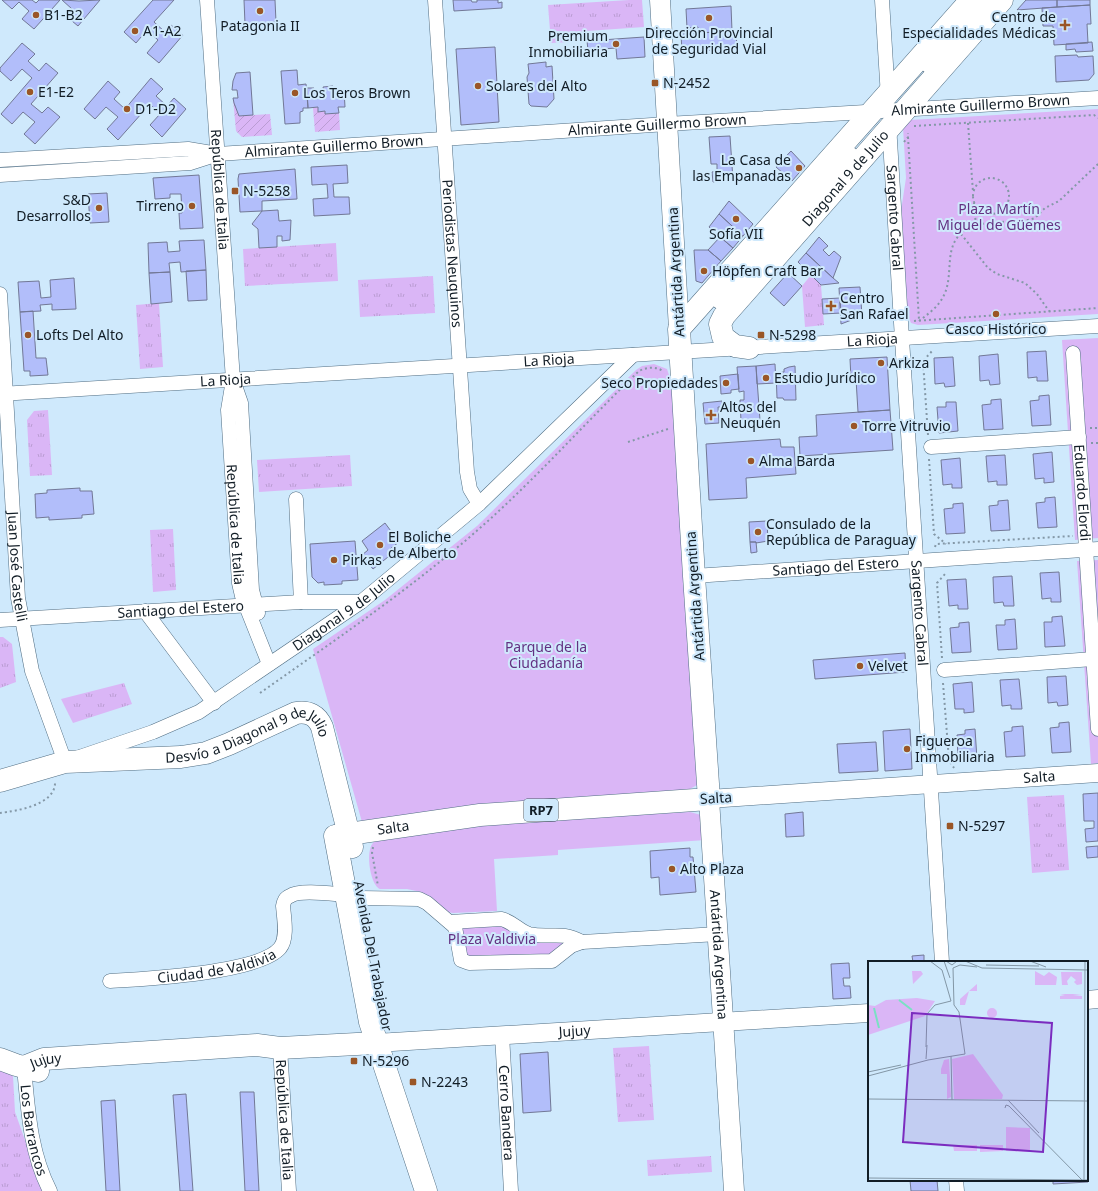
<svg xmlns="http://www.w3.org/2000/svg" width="1098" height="1191" font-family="'Noto Sans',sans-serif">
	<defs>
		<pattern id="grass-tufts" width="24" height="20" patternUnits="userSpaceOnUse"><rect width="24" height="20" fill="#dab6f6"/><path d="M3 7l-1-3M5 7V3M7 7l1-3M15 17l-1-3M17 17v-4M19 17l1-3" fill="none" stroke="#ba9cd3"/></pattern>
		<pattern id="garden-furrows" width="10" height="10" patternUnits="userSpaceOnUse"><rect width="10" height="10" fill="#dab6f6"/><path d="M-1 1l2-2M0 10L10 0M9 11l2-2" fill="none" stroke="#ba9cd3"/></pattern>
	</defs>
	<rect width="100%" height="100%" fill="#cfe9fc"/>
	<path fill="url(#grass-tufts)" d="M629,0H642L644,27L587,31V41L551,43L548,5Z
		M336,243L338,281L245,286L243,249Z
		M811,275L821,285L824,325L805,327L802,286Z
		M433,276L435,313L360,317L358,280Z
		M159,303L163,367L140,369L136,305Z
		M48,410L52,475L30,476L27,420L34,411Z
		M350,455L352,486L259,492L257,460Z
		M173,529L176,590L153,592L150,530Z
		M0,637H3L12,644L16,682L0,688Z
		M124,683L132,704L73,723L61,699Z
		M1064,795L1069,870L1032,873L1027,797Z
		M649,1046L654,1120L618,1122L613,1048Z
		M0,1069L13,1076L15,1112L43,1191H0Z
		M711,1156L712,1172L648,1176L647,1160Z"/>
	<path fill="#dab6f6" d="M1098,109V314L918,325L911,323L908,316L901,211L906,178L903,127L910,120Z
		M1098,338V538L1075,540L1062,340Z
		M654,364L667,369L671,381L699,777L697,785L688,790L506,803L362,822L313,649L385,600L477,526L636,370L642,366Z
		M1098,560V763L1091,764L1077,561Z
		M690,812L701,815L706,840L558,850V855L494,859L497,911L453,913L448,912L421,892L407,889H380C370,885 364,848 375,841L452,829L529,821Z
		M494,922L568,939L555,952L546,955L467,958L464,956L462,926Z"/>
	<path fill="url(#garden-furrows)" d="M233,98L239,116L270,114L272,135L242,137L236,131Z
		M318,107V112L325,111V114L339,113L340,130L315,132L313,108Z"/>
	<path fill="#b2befa" stroke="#727896" d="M2,0H32L36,3L39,0H60L34,29L22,19L29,11L19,2L12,9Z
		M62,0L79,1L100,0L78,26L66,16L72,9Z
		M153,0H174L154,22L165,32L171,25L183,35L159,63L147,53L158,40L147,30L136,43L124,32Z
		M244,0H275L276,22L245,24Z
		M453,0H471L472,2H477V0H498V3L502,2V8L454,11Z
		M1026,0H1057V7L1017,10Z
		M1057,0H1090V5L1057,7Z
		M1090,5L1091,24H1087L1088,43L1054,45L1053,26H1043L1042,8Z
		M731,6L732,31L698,33V27L687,28L686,9Z
		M736,31L737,49L682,52L681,34Z
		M644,37L645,57L617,59L616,48L588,50L587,41Z
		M1092,42L1093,51L1076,52L1075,49L1066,50V44Z
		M22,43L35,54L28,61L39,71L46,63L58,73L31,104L42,113L48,107L60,117L35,144L24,134L35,122L23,112L12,124L1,114L32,78L22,69L11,81L0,71V68Z
		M495,47L499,122L461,125L456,49Z
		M1077,55L1078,57L1093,56L1094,74L1089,80L1056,82L1055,56Z
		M546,62V67L552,66L554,99L547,107L531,106L529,104L527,77L529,73L528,64Z
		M297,70L298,85L306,84L308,108H303V111L300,112V123L285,124L281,71Z
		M250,72L253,115L239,116L234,103L233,98H238L237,90H232L233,81L236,73Z
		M151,78L163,89L156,96L167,106L174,98L186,109L162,137L150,125L160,114L150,104L118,140L107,129L118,117L106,107L95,119L84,109L108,81L120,92L114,99L125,109Z
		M333,86V91L344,90L345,107H338L339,113L325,114V111L318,112V107L308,108L307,88H314V92L324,91L323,87Z
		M730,136L733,180L713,182L712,172L717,171V164H711L709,137Z
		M791,151L805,166L792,181L776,167Z
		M347,165L348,183L333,184L334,197H349L350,214L314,216L313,199L328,198L327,184L312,185L311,167Z
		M295,169L297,199L262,201V211L240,212L238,179L239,174Z
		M199,175L203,228L180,229L179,213H182L181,194H170V198L155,199L153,178Z
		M107,193L109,222L90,223L88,194Z
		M729,201L753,224L743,236L719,214Z
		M278,210L279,221L291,220L290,240L282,241V236H277V247L259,248L258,229L252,224L262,211Z
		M719,214L743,236L733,248L709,227Z
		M720,237L733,248L721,261L708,250Z
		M819,237L828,246L823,250L829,256L834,251L841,257L833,278L806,253Z
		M204,240L206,270L181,272L180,262L169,263L170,272L149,273L148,243L167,242L168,252L180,251L179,241Z
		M694,250H708L721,261L702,283L696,281Z
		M806,253L833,278L839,283L821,285L798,262Z
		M206,270L207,300L188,301L186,271Z
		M170,272L172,302L151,304L149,273Z
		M788,273L802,286L784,306L770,293Z
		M74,278L76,309L52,310V304L40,305L41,311L20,312L18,282L39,281L41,298L51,297L50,280Z
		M860,287L862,316L841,324L839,288Z
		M840,298L841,313L823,314L822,299Z
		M33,311L36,358H46L48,375L30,376V371H24L20,312Z
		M1046,351L1048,381H1037V377L1028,378L1027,352Z
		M998,354L1000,384L990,385L989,380L980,381L979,356Z
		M887,357L890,410L858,412L856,379H851L850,359Z
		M953,357L955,386L945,387L944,383L935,384L934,358Z
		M775,364L776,383L757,384L756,366Z
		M756,366L760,420L741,421L740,400H744V391L739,392L737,367Z
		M795,366L796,400H784L783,398H777L776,372H784V369L789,367Z
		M738,374L739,389L731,390V393L721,394L720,376Z
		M1049,395L1051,425L1032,426L1030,401L1039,400V396Z
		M1001,399L1003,429L984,430L982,405L991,404V400Z
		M722,401V407H718L719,423L705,424L703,403Z
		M946,402H956L958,431L939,433L937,407H946Z
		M890,410L893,450L800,456L799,437L817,436L816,415Z
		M780,439L781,447H794L796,474L746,478L747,498L709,500L706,444Z
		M1052,452L1054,482L1044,483V478L1035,479L1033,454Z
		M1005,455L1007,485H997V481L988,482L986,456Z
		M960,458L962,488H952V484L943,485L941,460Z
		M80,488V491H92L94,514L82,515V518L49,520V517L36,518L35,494L47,493V490Z
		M1055,497L1057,527L1038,528L1036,503L1045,502V498Z
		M1008,500L1010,530L991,531L989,506L998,505V501Z
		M963,503L965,533L946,534L944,509L953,508V504Z
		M767,521L768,541L756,543V542H750L749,522Z
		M385,523L399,542L390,549L393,553L373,569L362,555L368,550L362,541Z
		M355,541L358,580L342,581V584L324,585V582L318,583L312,577L310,544Z
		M750,542H756L757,552L751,553Z
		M1059,572L1061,602H1051V598L1042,599L1040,573Z
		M1012,576L1014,606H1004L1003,602L994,603L993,577Z
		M966,579L968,609H958V605L949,606L947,580Z
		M1062,616L1065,646L1045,647L1044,622H1052V617Z
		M1015,619L1017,649L998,650L996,625H1005V620Z
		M969,622L971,652L952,653L950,628L959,627V623Z
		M905,653L906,672L815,679L813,660Z
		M1066,676L1068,705L1058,706L1057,702L1048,703L1047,677Z
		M1019,679L1022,709H1011V705L1002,706L1000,680Z
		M972,682L974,712L964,713V709H955L953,684Z
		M1069,722L1071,752L1052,753L1050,728L1059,727V723Z
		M1023,726L1025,756L1006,757L1004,732L1012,731V727Z
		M910,729L912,769L885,771L883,731Z
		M975,729L977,759L958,760L957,735L965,734V730Z
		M876,742L878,771L839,773L837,744Z
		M1098,793V841L1086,842L1085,829L1094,828V821H1084L1083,794Z
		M803,812L804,836L786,837L785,814Z
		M1098,846V857L1087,858L1086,847Z
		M690,848V857H693L696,892L660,895L659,877L651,878L650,851Z
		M924,955V962H913L912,956Z
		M849,963L850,978H843L844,986H850L851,998L833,999L831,964Z
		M548,1052L551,1111L523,1113L520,1054Z
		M240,1092H254L259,1191H245Z
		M186,1094L193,1191H180L173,1095Z
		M115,1100L120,1191H106L101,1101Z
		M1087,1168L1088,1182L1053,1184V1180H1087Z
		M910,1180H937L938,1191H911Z"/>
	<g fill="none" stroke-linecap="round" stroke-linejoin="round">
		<g stroke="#516e83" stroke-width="12">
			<path id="pedestrian" d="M927,67L987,0
				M718,303L852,153"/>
		</g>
		<g stroke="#516e83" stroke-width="15">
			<g id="minor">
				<path id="s1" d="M207,0L233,380L228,410L239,583L242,596L269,664"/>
				<path id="s2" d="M435,0L467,472L470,489L479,504"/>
				<path d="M882,0L888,97"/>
				<path id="s3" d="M889,124L902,339L942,962"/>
				<path id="s4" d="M0,160L188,149L218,154L667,124L1098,98"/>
				<path d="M0,175L190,163L218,154"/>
				<path id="s5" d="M0,294L18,598L32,671L65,762L153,732L199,712L361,602L479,504L633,355"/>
				<path id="s6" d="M1073,353L1098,729"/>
				<path d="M233,380L241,403L252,590L258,613"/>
				<path id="s7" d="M0,394L1098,326"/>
				<path d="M931,447L1079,437"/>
				<path d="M296,499L301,602"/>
				<path id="s8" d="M694,576L1098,549"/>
				<path d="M145,611L214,703"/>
				<path id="s9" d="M0,620L301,602H361"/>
				<path d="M944,670L1093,659"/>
				<path d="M361,898L419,899L427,903L455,927L461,960L469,963L552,961L571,946L582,942L718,934"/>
				<path d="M450,922L501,919C512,921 519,931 529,934C550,939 560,930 582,942"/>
				<path id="s10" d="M110,981C144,979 259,973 280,948C288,938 284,918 283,906C284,901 285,898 290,896C300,889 333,894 346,895"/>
				<path id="s11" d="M502,1035L511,1191"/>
				<path id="s12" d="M280,1048L289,1191"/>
				<path id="s13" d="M24,1067C28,1110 30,1152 50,1191"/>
				<path d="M956,1180L957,1191"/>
			</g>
		</g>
		<g stroke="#516e83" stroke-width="19">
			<g id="tertiary">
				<path id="s14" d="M709,799L1098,773"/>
				<path d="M1087,1000L1098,999"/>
				<path id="s15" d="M376,1043L869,1013"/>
			</g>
		</g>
		<g stroke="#516e83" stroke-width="21">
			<g id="secondary">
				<path d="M660,0L679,329"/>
				<path id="s16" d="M709,799L734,1191"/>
			</g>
		</g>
		<g stroke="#516e83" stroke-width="23">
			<g id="primary">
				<path id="s17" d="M749,348L735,346L723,337L720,324L724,316L1002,0"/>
				<path id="s18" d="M0,781L65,762L181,757L206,753L229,744L296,713C308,711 317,715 322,727L352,847"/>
				<path d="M0,1059L16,1065L38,1071"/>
				<path id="s19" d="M24,1067L44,1059L257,1045L280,1048L376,1043"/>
				<path id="s20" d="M426,1191L370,1022L335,836L480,815L709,799L694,576L679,329L971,0"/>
			</g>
		</g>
		<path stroke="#8498a7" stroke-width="2" stroke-dasharray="2 3" stroke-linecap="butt" d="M968,123L973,192
			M914,126L1094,115L1098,118
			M908,137L919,320
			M904,142L908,137V133
			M973 196a18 18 0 1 1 36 0a18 18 0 1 1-36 0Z
			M974,203L976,226
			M961,234L988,268L997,274L1025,283L1037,294L1049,311
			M914,321L1098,308
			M919,321C928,314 938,307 943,297C956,274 940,243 969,228C990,218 1014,225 1035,218L1045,208L1059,201L1098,164
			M1090,428H1098
			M928,435L923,361L933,350
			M628,442L668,429
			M1091,443H1098
			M929,459L934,534L946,544
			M935,547L936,544L1073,536
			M942,658L937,583L946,573
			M943,683L949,760L954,768
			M260,693C338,638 418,584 489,520C541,473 588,420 639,371C647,367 657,366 664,372
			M0,813C16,811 56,805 55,782
			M373,847L372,853L378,886"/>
		<use href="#pedestrian" stroke="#fff" stroke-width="11"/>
		<use href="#minor" stroke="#fff" stroke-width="14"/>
		<use href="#tertiary" stroke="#fff" stroke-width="18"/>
		<use href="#secondary" stroke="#fff" stroke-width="20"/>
		<use href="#primary" stroke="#fff" stroke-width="22"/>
	</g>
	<g fill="#9a5627" stroke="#cfe9fc" stroke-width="1.5">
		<circle cx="260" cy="11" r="4"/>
		<circle cx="36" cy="15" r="4"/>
		<circle cx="709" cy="18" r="4"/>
		<path d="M1063 19h4v4h4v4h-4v4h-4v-4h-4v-4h4z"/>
		<circle cx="135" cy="31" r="4"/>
		<circle cx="616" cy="44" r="4"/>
		<rect x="651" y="79" width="8" height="8" rx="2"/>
		<circle cx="478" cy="86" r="4"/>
		<circle cx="30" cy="92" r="4"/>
		<circle cx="295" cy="93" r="4"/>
		<circle cx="127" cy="109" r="4"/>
		<circle cx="799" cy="168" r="4"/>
		<rect x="231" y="187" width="8" height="8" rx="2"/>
		<circle cx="192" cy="206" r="4"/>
		<circle cx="99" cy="208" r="4"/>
		<circle cx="736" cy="219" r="4"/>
		<circle cx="704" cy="271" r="4"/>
		<path d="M829 300h4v4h4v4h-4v4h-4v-4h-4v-4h4z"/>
		<circle cx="996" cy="314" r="4"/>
		<circle cx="28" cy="335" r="4"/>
		<rect x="757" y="331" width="8" height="8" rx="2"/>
		<circle cx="881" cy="363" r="4"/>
		<circle cx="766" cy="378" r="4"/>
		<circle cx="726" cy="383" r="4"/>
		<path d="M709 409h4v4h4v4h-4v4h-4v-4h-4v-4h4z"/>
		<circle cx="854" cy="426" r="4"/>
		<circle cx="751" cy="461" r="4"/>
		<circle cx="758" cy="532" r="4"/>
		<circle cx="380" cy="545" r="4"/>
		<circle cx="334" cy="560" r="4"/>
		<circle cx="860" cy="666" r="4"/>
		<circle cx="907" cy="749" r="4"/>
		<rect x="946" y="822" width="8" height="8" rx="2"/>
		<circle cx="672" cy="869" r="4"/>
		<rect x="350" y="1057" width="8" height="8" rx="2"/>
		<rect x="409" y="1078" width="8" height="8" rx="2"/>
	</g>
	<g text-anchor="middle" stroke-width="4" stroke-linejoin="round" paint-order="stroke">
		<rect fill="#cfe9fc" stroke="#4b5a66" stroke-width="1" x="524" y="799" width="34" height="22" rx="3"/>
		<g font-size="13" font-weight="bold" fill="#121d26">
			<text x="541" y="815">RP7</text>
		</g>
		<g font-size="14" fill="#121d26" stroke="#cfe9fc" text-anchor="start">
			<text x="44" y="20">B1-B2</text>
			<text x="1056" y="22" text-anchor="end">Centro de<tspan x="1056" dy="16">Especialidades Médicas</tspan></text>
			<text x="260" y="31" text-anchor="middle">Patagonia II</text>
			<text x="143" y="36">A1-A2</text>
			<text x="709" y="38" text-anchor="middle">Dirección Provincial<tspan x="709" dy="16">de Seguridad Vial</tspan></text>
			<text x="608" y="41" text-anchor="end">Premium<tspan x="608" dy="16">Inmobiliaria</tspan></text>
			<text x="663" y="88">N-2452</text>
			<text x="486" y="91">Solares del Alto</text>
			<text x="38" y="97">E1-E2</text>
			<text x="303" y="98">Los Teros Brown</text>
			<text x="135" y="114">D1-D2</text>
			<text x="791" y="165" text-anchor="end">La Casa de<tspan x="791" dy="16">las Empanadas</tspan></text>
			<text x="243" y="196">N-5258</text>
			<text x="91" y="205" text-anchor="end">S&amp;D<tspan x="91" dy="16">Desarrollos</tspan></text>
			<text x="184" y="211" text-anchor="end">Tirreno</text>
			<text x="736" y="239" text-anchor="middle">Sofía VII</text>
			<text x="712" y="276">Höpfen Craft Bar</text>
			<text x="840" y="303">Centro<tspan x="840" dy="16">San Rafael</tspan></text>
			<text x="996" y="334" text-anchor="middle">Casco Histórico</text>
			<text x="36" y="340">Lofts Del Alto</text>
			<text x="769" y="340">N-5298</text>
			<text x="889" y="368">Arkiza</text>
			<text x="774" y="383">Estudio Jurídico</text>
			<text x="718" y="388" text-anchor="end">Seco Propiedades</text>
			<text x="720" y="412">Altos del<tspan x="720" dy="16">Neuquén</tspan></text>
			<text x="862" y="431">Torre Vitruvio</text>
			<text x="759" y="466">Alma Barda</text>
			<text x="766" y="529">Consulado de la<tspan x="766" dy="16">República de Paraguay</tspan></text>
			<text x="388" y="542">El Boliche<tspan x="388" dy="16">de Alberto</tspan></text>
			<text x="342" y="565">Pirkas</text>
			<text x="868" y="671">Velvet</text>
			<text x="915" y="746">Figueroa<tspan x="915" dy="16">Inmobiliaria</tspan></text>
			<text x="958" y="831">N-5297</text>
			<text x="680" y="874">Alto Plaza</text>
			<text x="362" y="1066">N-5296</text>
			<text x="421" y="1087">N-2243</text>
		</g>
		<g font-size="14" fill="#121d26" stroke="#cfe9fc">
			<text dy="5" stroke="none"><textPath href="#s4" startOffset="983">Almirante Guillermo Brown</textPath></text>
			<text dy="5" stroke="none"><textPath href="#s4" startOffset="659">Almirante Guillermo Brown</textPath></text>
			<text dy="5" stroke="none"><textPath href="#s4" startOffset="335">Almirante Guillermo Brown</textPath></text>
			<text dy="5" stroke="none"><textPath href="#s17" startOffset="235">Diagonal 9 de Julio</textPath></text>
			<text dy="5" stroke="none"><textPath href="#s1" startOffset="190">República de Italia</textPath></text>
			<text dy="5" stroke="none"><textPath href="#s3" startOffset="94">Sargento Cabral</textPath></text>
			<text dy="5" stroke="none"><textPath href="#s2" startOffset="254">Periodistas Neuquinos</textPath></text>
			<text transform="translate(676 272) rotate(-93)" y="5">Antártida Argentina</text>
			<text dy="5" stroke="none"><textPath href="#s7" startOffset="874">La Rioja</textPath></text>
			<text dy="5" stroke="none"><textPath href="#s7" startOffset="550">La Rioja</textPath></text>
			<text dy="5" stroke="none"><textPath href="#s7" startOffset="226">La Rioja</textPath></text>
			<text dy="5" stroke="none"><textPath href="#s6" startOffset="140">Eduardo Elordi</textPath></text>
			<text dy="5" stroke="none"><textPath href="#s1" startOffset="526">República de Italia</textPath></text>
			<text dy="5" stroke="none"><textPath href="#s5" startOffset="273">Juan José Castelli</textPath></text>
			<text dy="5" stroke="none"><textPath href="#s8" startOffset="142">Santiago del Estero</textPath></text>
			<text transform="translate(695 596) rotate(-94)" y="5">Antártida Argentina</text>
			<text dy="5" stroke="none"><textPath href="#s9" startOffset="181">Santiago del Estero</textPath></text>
			<text dy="5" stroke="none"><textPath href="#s5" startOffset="795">Diagonal 9 de Julio</textPath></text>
			<text dy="5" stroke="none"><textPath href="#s3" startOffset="490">Sargento Cabral</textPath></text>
			<text dy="5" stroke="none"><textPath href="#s18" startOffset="259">Desvío a Diagonal 9 de Julio</textPath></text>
			<text dy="5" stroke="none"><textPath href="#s14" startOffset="331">Salta</textPath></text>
			<text transform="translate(716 798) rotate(-4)" y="5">Salta</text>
			<text dy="5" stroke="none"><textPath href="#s20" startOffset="426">Salta</textPath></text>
			<text dy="5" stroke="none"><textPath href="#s16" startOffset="156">Antártida Argentina</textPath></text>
			<text transform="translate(373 956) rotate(79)" y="5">Avenida Del Trabajador</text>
			<text dy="5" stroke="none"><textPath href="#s10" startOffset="108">Ciudad de Valdivia</textPath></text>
			<text dy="5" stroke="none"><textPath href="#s15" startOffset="199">Jujuy</textPath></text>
			<text dy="5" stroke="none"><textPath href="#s19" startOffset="23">Jujuy</textPath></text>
			<text dy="5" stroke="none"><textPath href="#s11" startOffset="78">Cerro Bandera</textPath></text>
			<text dy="5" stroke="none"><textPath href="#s12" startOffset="72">República de Italia</textPath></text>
			<text dy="5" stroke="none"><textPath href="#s13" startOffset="64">Los Barrancos</textPath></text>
		</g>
		<g font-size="14" fill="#633182" stroke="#cfe9fc">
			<text x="999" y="214">Plaza Martín<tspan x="999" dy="16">Miguel de Güemes</tspan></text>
			<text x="546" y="652">Parque de la<tspan x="546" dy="16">Ciudadanía</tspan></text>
			<text x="492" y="944">Plaza Valdivia</text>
		</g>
	</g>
	<g transform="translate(868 961)">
		<rect width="220" height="220" fill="#cfe9fc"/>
		<path d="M44,10H53L55,13L45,23ZM109,23V30H101L97,44H92V38ZM49,37L67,40L57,55L0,74V44L7,45L18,39ZM119 52a5 5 0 1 1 10 0a5 5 0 1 1-10 0Z" fill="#dab6f6"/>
		<path d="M105,93L135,134L134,138H86L84,98ZM81,98L83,136L79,138V113H73V108L76,99ZM138,166L162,167V191L138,190ZM85,184H109V190H86ZM112,184H135V190L112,191Z" fill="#dab6f6"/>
		<path d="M167,10L176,15L181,11L189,16L188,24H167ZM193,11H214V23L209,24L206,21L208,19L203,15L199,20L200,24H194ZM192,33H214L205,34L214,35V38H192V35L197,34Z" fill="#dab6f6"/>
		<path fill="none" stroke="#7ae1c4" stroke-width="2" d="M31,39L44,49M6,47L11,67"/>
		<path fill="none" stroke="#8397a6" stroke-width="1" d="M62,0L74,9L83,40M76,0L82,17M78,0L84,4L89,0M97,0L114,7L220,9M162,0L178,6M118,4L171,5M86,44L85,7L92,4L109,6M58,86L59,53L67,44L83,40M83,95L84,139M58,98L59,84M0,111L33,104M0,115L60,99L97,93L91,51L86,44M0,138L220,140M140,139L171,172M137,147L138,144L141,145L214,219M0,217L220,219M216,220L217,0"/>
		<path fill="#7b2cbf" fill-opacity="0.15" stroke="#7b2cbf" stroke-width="2" d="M44,52L184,62L175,191L35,181Z"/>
		<rect width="220" height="220" fill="none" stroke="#121d26" stroke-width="2"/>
	</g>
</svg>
